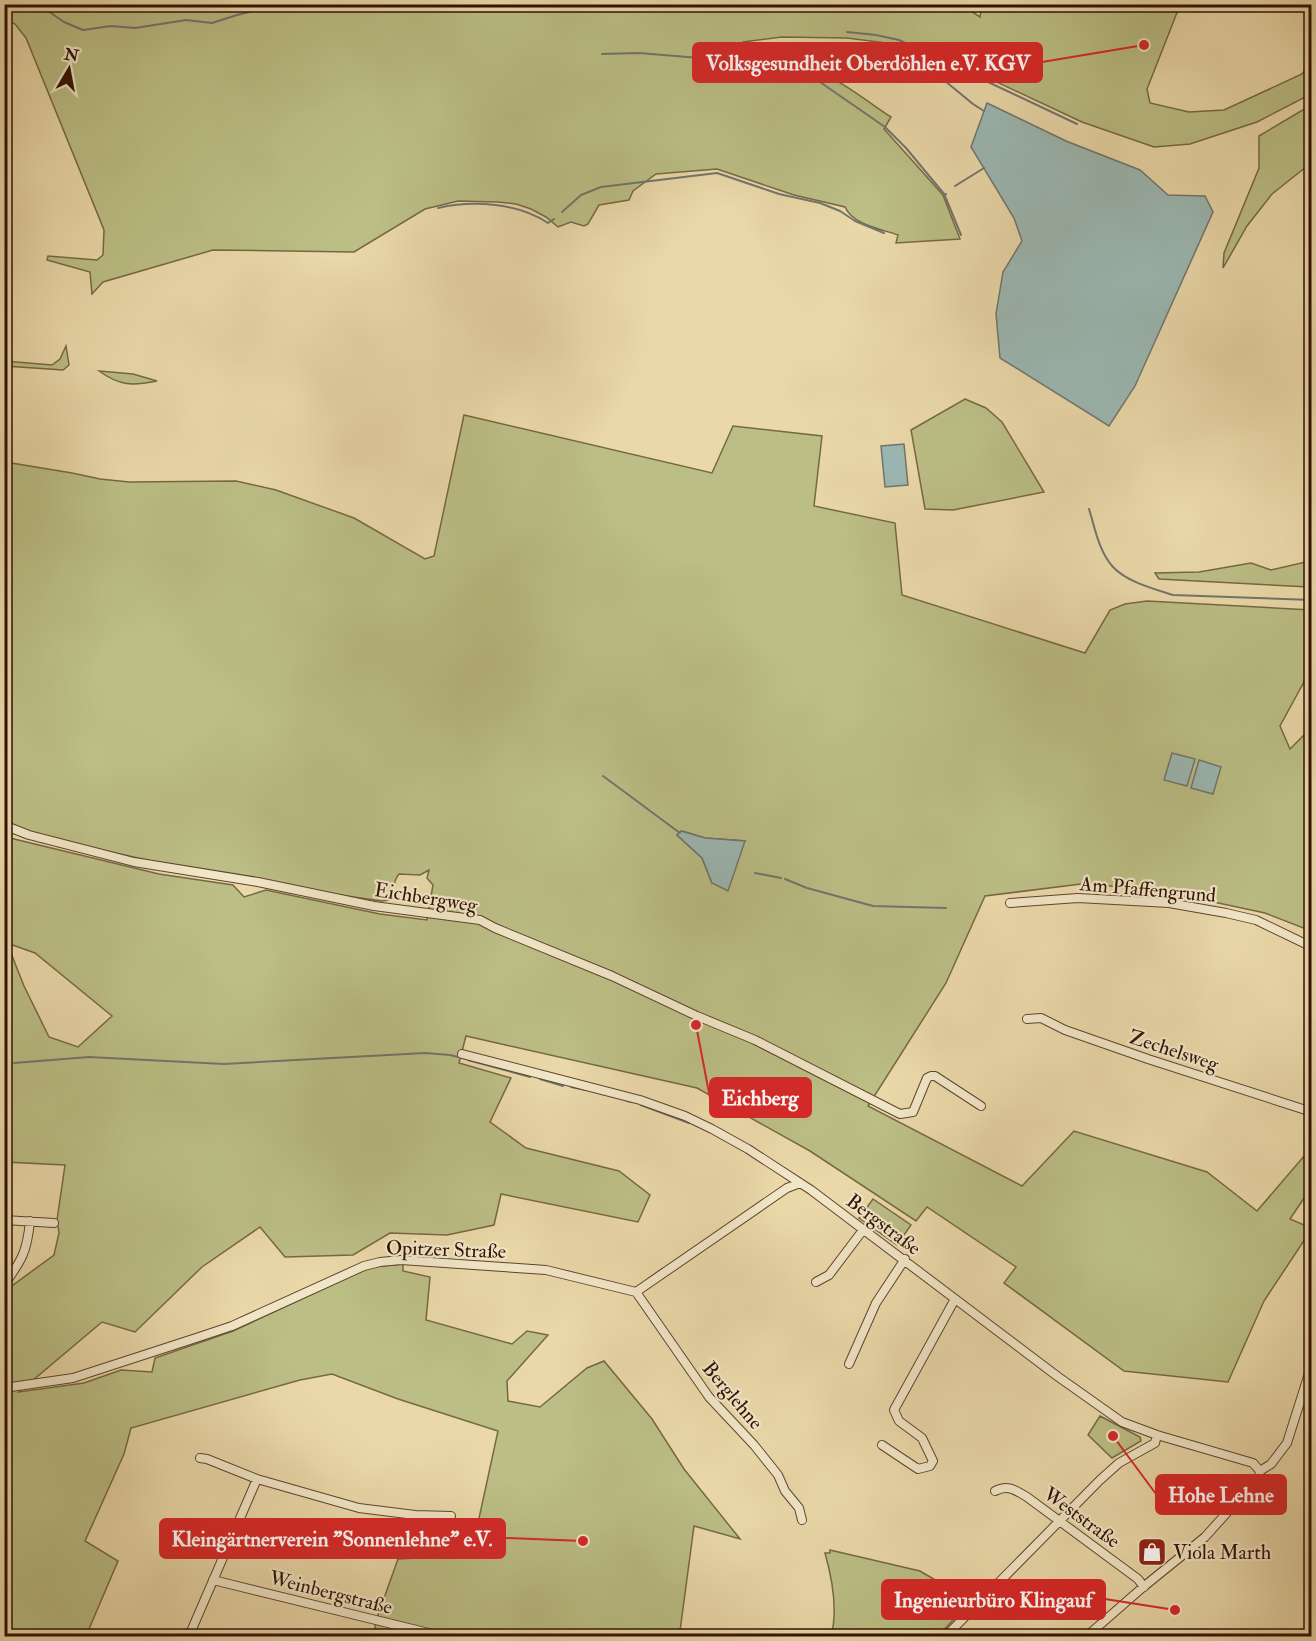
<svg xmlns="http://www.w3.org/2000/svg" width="1316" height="1641" font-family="'IM FELL Double Pica',serif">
	<rect width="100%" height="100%" fill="#ead8a9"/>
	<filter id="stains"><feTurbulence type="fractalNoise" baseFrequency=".00333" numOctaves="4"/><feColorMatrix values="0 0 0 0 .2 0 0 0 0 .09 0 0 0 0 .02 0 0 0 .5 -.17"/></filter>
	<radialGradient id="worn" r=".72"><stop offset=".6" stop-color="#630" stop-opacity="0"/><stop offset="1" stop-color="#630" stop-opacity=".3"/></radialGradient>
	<path fill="#bbbe85" stroke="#766844" stroke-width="1.5" fill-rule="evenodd" d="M960,4L980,17L982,5H1180L1147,89L1150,103L1189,112L1224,110L1302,74L1311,62V94L1257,122L1190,144L1154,147L1082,122L920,46L912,44L909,53L886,43L847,38L782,37L743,42L741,57C766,61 795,63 819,72C845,83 868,102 891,117L884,129L943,195L960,239L896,243L898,235C881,229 853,225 845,207L794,195L717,169L656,174L633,191L629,200L599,205L588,224L584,226L571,222L558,227L546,217L531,209L516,204L498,202L458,201L425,209L354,252L213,250L103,282L92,294L90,272L47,260L48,256L97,260L103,255L104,230L26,38L15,24L4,19L5,4Z
		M1311,105V163L1272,194L1247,226L1223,268L1224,253L1259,168V136Z
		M66,346L69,365L63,370L5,366V361L52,365L60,359Z
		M99,371L133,374L157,381C132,386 120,386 99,371Z
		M965,399L986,408L1002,422L1044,492L953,510L925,509L911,430Z
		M464,415L712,473L733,426L822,436L814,506L895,523L902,595L1085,653L1110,610L1125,604L1147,601L1311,610V647L1307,657L1305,680L1280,726L1290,749L1311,728V931L1265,913L1195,898L1089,883L985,896L946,983L868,1106L1022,1186L1074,1131L1207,1172L1257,1211L1311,1148V1188L1290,1219L1311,1228V1230L1264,1301L1228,1382L1124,1371L1004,1283L1016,1267L927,1207L916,1221L810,1151L697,1088L466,1036L459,1063L511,1078L490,1122L526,1148L619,1171L650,1195L638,1222L501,1194L494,1225L447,1235L390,1233L353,1255L285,1257L260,1227L202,1267L135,1332L102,1322L19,1392L84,1383L121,1370L152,1372L155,1358L233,1331L362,1271L374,1267L403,1264V1271L430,1277L426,1320L512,1344L527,1331L548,1335L507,1381L508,1401L540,1407L587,1368L604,1361L652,1419L684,1469L740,1539L694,1526L680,1631L681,1636H543L534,1632L531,1636H373L377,1618L398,1559L471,1555L498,1431L398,1399L332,1374L300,1380L131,1428L124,1454L85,1541L118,1561L86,1636H5V1291L54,1255L59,1233L57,1220L65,1165L5,1162V834L10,838L159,874L233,885L244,897L266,890L380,914L427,920L433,885L427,878L429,870L420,875L399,874C392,882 395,891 389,900L381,901C279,886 177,869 78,844C54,838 23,835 5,818L7,792L4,788L5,462L72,473L100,479L129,482L236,481L276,490L354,518L425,559L434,556ZM682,831L705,838L745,841L712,883L702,858L677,835ZM7,943L35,953L112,1016L78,1047L49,1037L24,986Z
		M1311,554V587H1309L1159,579L1155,573L1199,572L1251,563L1271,570L1306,562L1305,555Z
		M873,1199L911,1225L897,1245L859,1218Z
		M1100,1416L1140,1437L1141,1441L1112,1458L1088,1435Z
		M830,1550L920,1571L971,1601L938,1636H831C838,1611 832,1578 825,1553H830Z"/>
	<path fill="#9bb8b3" stroke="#71756d" stroke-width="1.5" d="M987,103L1066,141L1140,170L1168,195L1205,196L1213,212L1135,386L1109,426L1000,358L996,314L1003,272L1022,241L1014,218L971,147Z
		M904,444L908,485L885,487L881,446Z
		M1172,753L1195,759L1187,786L1164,780Z
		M1199,760L1221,767L1213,794L1191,788Z
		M681,831L705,838L745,841L728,891L712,883L702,858L677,835Z"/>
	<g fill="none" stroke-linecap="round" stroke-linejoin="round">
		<path stroke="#71756d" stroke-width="2" d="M38,4L64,22L83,30L111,26L135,28L186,20L212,23L237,15L283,4
			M847,32L876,35L899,40L1077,124
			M602,54L639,53L700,58L796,75L820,82L885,127L906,148L945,195L946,194
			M922,62L973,104L984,111
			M955,186L984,168
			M945,196L961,235
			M438,208C474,200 518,203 548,223L554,219
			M562,212L581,195L601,187L717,173L779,194L820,203L840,211L855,221L884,233
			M1089,509C1095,528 1099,552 1113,567C1127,582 1154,589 1173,595L1312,600
			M603,776L680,833
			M755,873L781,878
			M785,879L807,888L873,906L946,908
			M468,1060L530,1077
			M14,1063L89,1057L224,1064L425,1053L450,1055L462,1058
			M540,1079L563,1086
			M571,1087L586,1090
			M625,1100L631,1102
			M641,1105L689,1123
			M648,1279L662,1269"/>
		<g stroke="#5f432d" stroke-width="10">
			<path id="street" d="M4,823L11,828L29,835L134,862L258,882L374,906L480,920L495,928L612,976L697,1016L755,1040L900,1114L913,1112L927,1078L931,1076H935L981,1106
				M1010,903L1078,898L1169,903L1226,913L1256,920L1312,947
				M1027,1019L1041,1018L1065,1030L1148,1059L1312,1112
				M462,1054L640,1100L685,1116L712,1129L748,1149L811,1190L1057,1376L1122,1422L1157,1435L1253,1463L1260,1471
				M4,1220L54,1223
				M816,1282L829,1275L863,1230
				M4,1285C22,1260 27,1252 30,1221
				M636,1292L709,1397L754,1445L778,1475L785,1491L799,1508L802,1520
				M849,1364L876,1303L905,1259
				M4,1388L73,1378L196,1338L232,1326L364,1266L380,1262L401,1260L546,1270L636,1292L787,1188L800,1183
				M882,1445L918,1469L930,1466L933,1461L922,1438L899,1421L894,1410L955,1299
				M200,1458L207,1459L257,1479L359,1508L415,1515L451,1516
				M1260,1471L1271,1464L1287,1443L1312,1364
				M995,1491C1008,1484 1015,1490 1027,1497L1138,1579L1144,1587
				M213,1580L441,1636
				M189,1636L257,1479
				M946,1636L1100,1480L1119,1463L1155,1443L1157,1435
				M1087,1636L1142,1588L1205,1537L1251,1486L1259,1477L1260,1471"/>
		</g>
		<use href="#street" stroke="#f1e6c7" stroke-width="8"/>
	</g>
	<defs>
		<g id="shop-square" transform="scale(1.5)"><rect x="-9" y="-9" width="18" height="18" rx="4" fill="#8f2418" stroke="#f1e6c7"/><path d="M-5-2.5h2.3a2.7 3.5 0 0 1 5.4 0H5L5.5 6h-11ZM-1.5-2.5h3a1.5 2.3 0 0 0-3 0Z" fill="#fff"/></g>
	</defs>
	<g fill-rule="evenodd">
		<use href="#shop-square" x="1152" y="1552"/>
	</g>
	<g text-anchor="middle" stroke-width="4.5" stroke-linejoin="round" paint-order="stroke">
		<g font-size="20" fill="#311104" stroke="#f1e6c7">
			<text transform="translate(1148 889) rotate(5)" y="7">Am Pfaffengrund</text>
			<text transform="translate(426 897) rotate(9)" y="7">Eichbergweg</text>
			<text transform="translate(1174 1050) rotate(18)" y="7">Zechelsweg</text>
			<text transform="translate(884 1224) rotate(37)" y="7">Bergstraße</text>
			<text transform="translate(446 1249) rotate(2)" y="7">Opitzer Straße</text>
			<text transform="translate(733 1395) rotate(50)" y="7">Berglehne</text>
			<text transform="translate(1082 1517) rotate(36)" y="7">Weststraße</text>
			<text transform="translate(331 1592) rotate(14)" y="7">Weinbergstraße</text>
		</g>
		<g font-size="20" fill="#311104" stroke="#f1e6c7" text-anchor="start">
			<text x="1173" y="1559">Viola Marth</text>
		</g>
	</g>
	<path fill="none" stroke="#d62828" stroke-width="2" d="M1144 45L1042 62M696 1025L710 1098M1113 1436L1156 1494M583 1541L505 1538M1175 1610L1105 1599"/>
	<g fill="#d62828" stroke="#f1e6c7" stroke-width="2">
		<circle cx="1144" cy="45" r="6"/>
		<circle cx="696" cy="1025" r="6"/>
		<circle cx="1113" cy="1436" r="6"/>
		<circle cx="583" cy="1541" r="6"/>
		<circle cx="1175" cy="1610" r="6"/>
	</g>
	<g fill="#d62828" stroke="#d62828" stroke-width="2">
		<rect x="693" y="43" width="349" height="39" rx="6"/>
		<rect x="710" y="1078" width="101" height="39" rx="6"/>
		<rect x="1156" y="1475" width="130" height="39" rx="6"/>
		<rect x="160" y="1519" width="345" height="39" rx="6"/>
		<rect x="882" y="1580" width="223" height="39" rx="6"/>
	</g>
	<g font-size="21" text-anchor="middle" font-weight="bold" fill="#fff">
		<text x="868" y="70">Volksgesundheit Oberdöhlen e.V. KGV</text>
		<text x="760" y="1105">Eichberg</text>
		<text x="1221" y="1502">Hohe Lehne</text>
		<text x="332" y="1546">Kleingärtnerverein "Sonnenlehne" e.V.</text>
		<text x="993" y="1607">Ingenieurbüro Klingauf</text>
	</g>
	<rect width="1316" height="1641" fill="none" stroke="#ead8a9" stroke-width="24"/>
	<rect x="6" y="6" width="1304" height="1629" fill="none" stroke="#311104" stroke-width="3"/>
	<rect x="12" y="12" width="1292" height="1617" fill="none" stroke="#311104" stroke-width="1.5"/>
	<g transform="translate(69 69) rotate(10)" stroke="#f1e6c7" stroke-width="4.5" paint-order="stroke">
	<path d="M0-4.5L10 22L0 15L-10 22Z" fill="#311104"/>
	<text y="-9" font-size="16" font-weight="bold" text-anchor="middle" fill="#311104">N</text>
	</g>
	<rect width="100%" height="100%" filter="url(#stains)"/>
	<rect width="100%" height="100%" fill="url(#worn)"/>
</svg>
